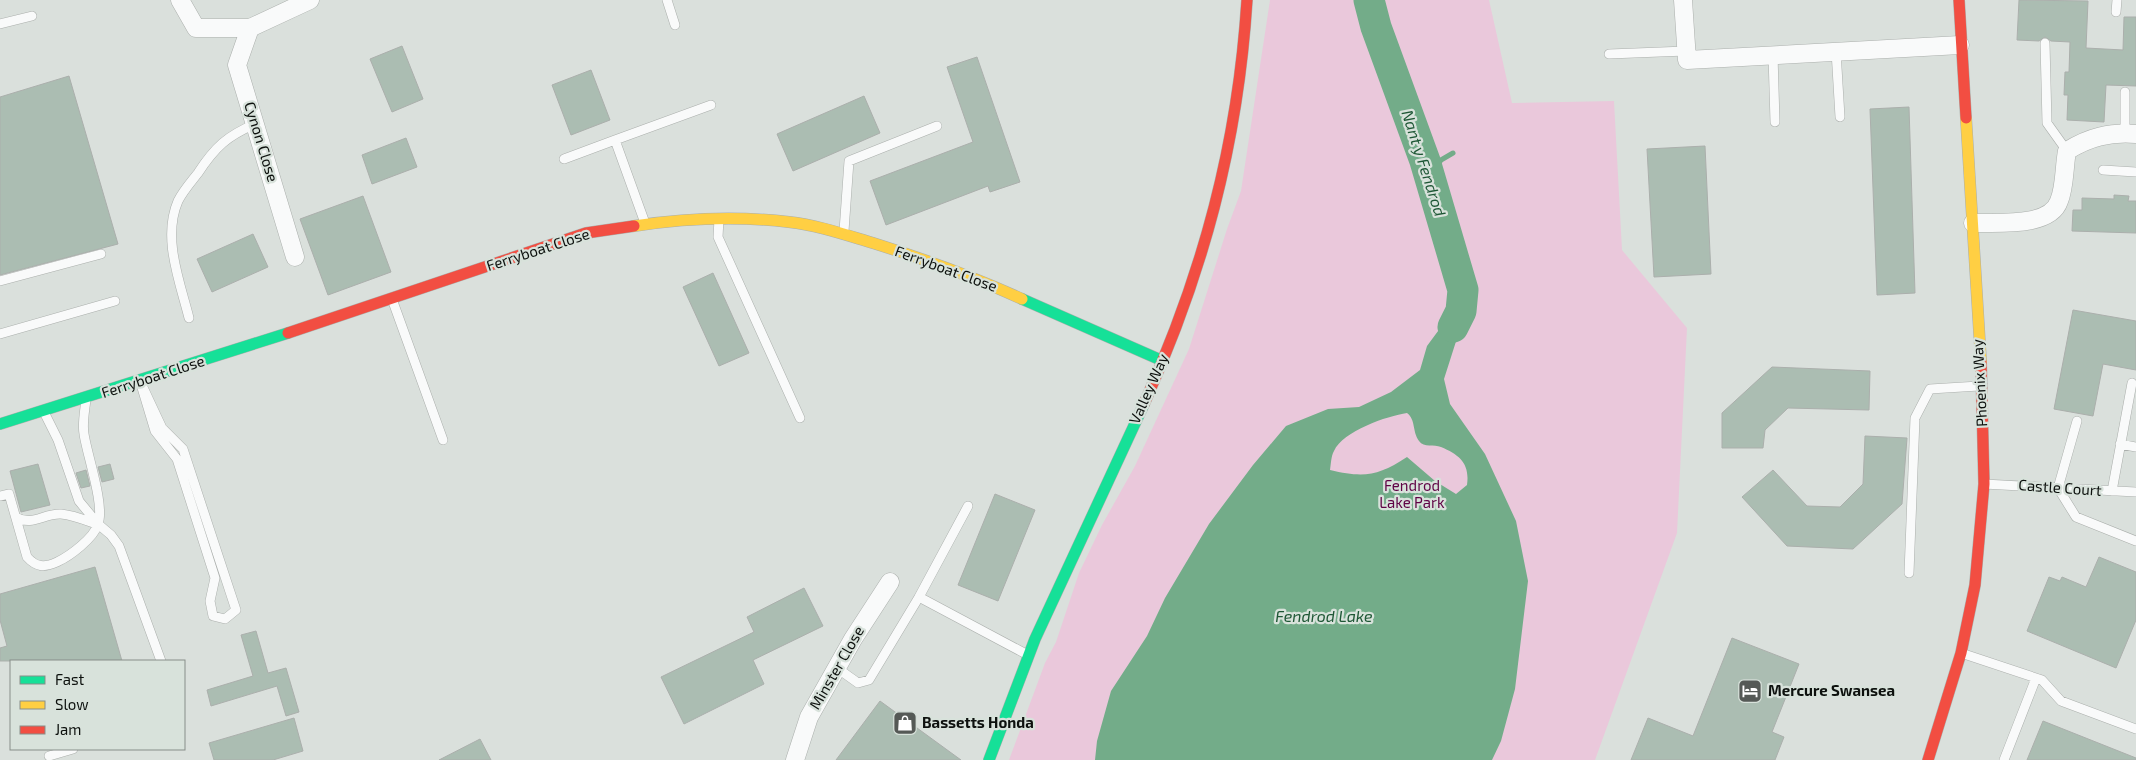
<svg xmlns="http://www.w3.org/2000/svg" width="2136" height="760" font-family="'Exo 2',sans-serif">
	<rect width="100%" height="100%" fill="#dae0dc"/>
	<path fill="#eac8db" d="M1270,0H1489L1512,103L1614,101L1622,250L1687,328L1677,533L1595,760H1009L1045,663L1056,642L1079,573L1102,525L1135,466L1189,349L1227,229L1241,191Z"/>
	<path fill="#73ac89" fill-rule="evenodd" d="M1441,327H1453L1459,332L1444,379L1450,404L1485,454L1516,521L1528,581L1515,689L1501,741L1492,760H1095L1097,741L1111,691L1147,636L1165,598L1209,524L1253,465L1286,426L1328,409L1359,407L1391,392L1420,370L1427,346ZM1407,413C1416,420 1412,431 1419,441C1424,448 1434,444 1441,447C1460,455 1470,464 1467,485L1456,494L1435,481L1407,457C1378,476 1364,478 1330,470C1331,464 1331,456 1334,451C1343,431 1387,416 1407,413Z"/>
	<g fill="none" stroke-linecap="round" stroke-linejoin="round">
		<path stroke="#73ac89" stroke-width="5" d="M1430,178L1441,160L1453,153"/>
		<path stroke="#73ac89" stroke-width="31" d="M1369,0L1376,27L1425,161L1463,290L1461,311L1453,327"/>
	</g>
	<path fill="#abbdb2" stroke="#abafac" d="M2019,0L2088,1L2086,48L2123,50L2124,17H2136V86L2106,85L2104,122L2067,120L2068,95H2064L2065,72H2069L2070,42L2051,41L2045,37L2039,41L2017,40Z
		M402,46L423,99L392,112L370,59Z
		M977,57L1020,182L990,192L988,186L886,225L870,181L973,142L947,67Z
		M591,70L610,120L571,135L552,85Z
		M69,76L118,244L0,275V97Z
		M864,96L880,133L793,171L777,134Z
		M1909,107L1915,293L1877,295L1870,109Z
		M406,138L417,167L372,184L362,155Z
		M1705,146L1711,274L1654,277L1647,149Z
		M2114,195L2129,196L2128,201H2136V233L2072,231L2073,210H2082V198L2114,199Z
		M363,196L391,272L328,295L300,219Z
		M253,234L268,267L212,292L197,259Z
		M713,273L749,353L719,366L683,287Z
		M2073,310L2136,321V370L2103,364L2093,416L2054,409Z
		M1772,367L1870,371L1869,410L1788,408L1765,430L1763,448H1722V413Z
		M1865,436L1907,438L1902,504L1853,549L1787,546L1742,497L1773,470L1807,506L1840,507L1863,484Z
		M38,464L50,505L21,512L10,471Z
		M110,464L114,479L102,482L98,467Z
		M86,470L90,486L81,488L76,473Z
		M995,494L1035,510L998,601L958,585Z
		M2099,557L2136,572V620L2116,668L2027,631L2049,577L2060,581L2062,577L2086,587Z
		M95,567L122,661H0V648L7,646L0,620V594Z
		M804,588L823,626L753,660L764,684L684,724L661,677L754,632L747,617Z
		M256,631L268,673L286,668L299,712L286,716L277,686L211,706L207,690L253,676L241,635Z
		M1732,638L1799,664L1772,732L1784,737L1775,760H1631L1648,718L1693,736Z
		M880,701L961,760H836Z
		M294,718L303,751L273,760H214L209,743Z
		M2043,721L2136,758V760H2027Z
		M480,739L491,760H439Z"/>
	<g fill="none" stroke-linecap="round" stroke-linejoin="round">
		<g stroke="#abafac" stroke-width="10">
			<path id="lane" d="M667,0L675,25
				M2116,12L2117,0
				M0,24L32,16
				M2045,43L2047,123L2067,151
				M1836,51L1840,117
				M1609,54L1686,51
				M1773,55L1775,122
				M2125,92V134
				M564,159L615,140
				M2103,170L2136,172
				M719,219L718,237L800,418
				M645,223L615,140L711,105
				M844,231L849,161L937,126
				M0,281L101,254
				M392,299L443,440
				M189,318C180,282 162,238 178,201C183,191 191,182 198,173C215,147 227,136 255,124
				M0,334L115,301
				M140,381L162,428L183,449L236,610L225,619L213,616L210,601L215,578L177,459L155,431Z
				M44,412L58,440L79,501L98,524L111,535L119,546L161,661
				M2077,421L2058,488L2076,517L2136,541
				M2120,444L2136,447
				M1984,484L2136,492
				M2112,491L2132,383
				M0,496L9,494L27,557C36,567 44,568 57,562C70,556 94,538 98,524C105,505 87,455 84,434C82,423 85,410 86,399
				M16,517C32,527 44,513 61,514C73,515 85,520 96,524
				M1909,573L1915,418L1930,389L1979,386
				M919,597L968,506
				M1961,653L2042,680L2061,701L2136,729
				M837,668L858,683L869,680L919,597L1026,654
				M49,756L73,749
				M2004,760L2036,678"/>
		</g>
		<g stroke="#abafac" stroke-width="19">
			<path id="street" d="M180,0L196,28H250L310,0
				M1683,0L1687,60L1960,45
				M250,28L237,65L295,257
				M1973,223C1996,222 2050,228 2059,201C2065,187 2064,167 2067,151C2089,137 2110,132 2136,134
				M795,760L809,717L853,639L890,582"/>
		</g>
		<g stroke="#abafac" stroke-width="12">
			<path id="fast" d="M1022,299L1163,361
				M0,424L288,333
				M989,760L1035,639L1144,404"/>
		</g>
		<g stroke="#abafac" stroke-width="12">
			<path id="slow" d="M1966,118L1981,362
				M634,226C686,218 737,216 789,222C817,225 846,235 873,243C924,259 974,277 1022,299"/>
		</g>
		<g stroke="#abafac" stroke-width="12">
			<path id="jam" d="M1959,0L1966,118
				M288,333L586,233L634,226
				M1144,404C1203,273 1238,144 1247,0
				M1928,760L1961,653L1975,585L1984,484L1981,362"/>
		</g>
		<use href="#lane" stroke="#f9fafa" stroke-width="9"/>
		<use href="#street" stroke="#f9fafa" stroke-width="18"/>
		<use href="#fast" stroke="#16e098" stroke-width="11"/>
		<use href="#slow" stroke="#ffcf43" stroke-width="11"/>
		<use href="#jam" stroke="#f24e42" stroke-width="11"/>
	</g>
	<defs>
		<g id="hotel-square" transform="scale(1.25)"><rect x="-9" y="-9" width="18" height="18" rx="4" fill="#555956" stroke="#d8e2db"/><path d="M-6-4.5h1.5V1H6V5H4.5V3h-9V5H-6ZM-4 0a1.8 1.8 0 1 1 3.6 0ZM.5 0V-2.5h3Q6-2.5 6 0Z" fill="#fff"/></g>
		<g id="shop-square" transform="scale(1.25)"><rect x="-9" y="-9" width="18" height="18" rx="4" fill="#555956" stroke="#d8e2db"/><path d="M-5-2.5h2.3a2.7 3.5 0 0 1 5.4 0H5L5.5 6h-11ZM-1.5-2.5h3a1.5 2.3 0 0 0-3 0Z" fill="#fff"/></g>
	</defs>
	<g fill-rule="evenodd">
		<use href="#hotel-square" x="1750" y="691"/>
		<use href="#shop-square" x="905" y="723"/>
	</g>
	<g text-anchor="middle" stroke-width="4.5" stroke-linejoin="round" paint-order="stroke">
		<g font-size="15" fill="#0d110e" stroke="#d8e2db">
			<text transform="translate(261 142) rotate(73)" y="5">Cynon Close</text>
			<text transform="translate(538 250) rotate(-18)" y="5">Ferryboat Close</text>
			<text transform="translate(946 269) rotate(20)" y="5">Ferryboat Close</text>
			<text transform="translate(153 377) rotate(-18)" y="5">Ferryboat Close</text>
			<text transform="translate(1980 383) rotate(-93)" y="5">Phoenix Way</text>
			<text transform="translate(1149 389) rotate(-66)" y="5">Valley Way</text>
			<text transform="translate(2060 488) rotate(4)" y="5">Castle Court</text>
			<text transform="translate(837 668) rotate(-60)" y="5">Minster Close</text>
		</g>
		<g font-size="15" fill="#5f0245" stroke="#d8e2db">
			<text x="1412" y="491">Fendrod<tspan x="1412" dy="17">Lake Park</tspan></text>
		</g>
		<g font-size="15" font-weight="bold" fill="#0d110e" stroke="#d8e2db" text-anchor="start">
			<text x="1768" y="696">Mercure Swansea</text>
			<text x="922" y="728">Bassetts Honda</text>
		</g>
		<g font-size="16" font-style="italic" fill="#1e5735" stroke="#d8e2db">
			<text transform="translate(1424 163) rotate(72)" y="6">Nant y Fendrod</text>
			<text x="1324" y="622">Fendrod Lake</text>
		</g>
	</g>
	<rect x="10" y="660" width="175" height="90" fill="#d8e2db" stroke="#878e89"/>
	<rect x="20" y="676" width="25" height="8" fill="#16e098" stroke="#878e89"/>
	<text x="55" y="685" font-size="15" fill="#0d110e">Fast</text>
	<rect x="20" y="701" width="25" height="8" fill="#ffcf43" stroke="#878e89"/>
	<text x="55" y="710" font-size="15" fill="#0d110e">Slow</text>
	<rect x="20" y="726" width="25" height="8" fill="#f24e42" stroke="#878e89"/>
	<text x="55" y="735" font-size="15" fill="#0d110e">Jam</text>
</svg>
